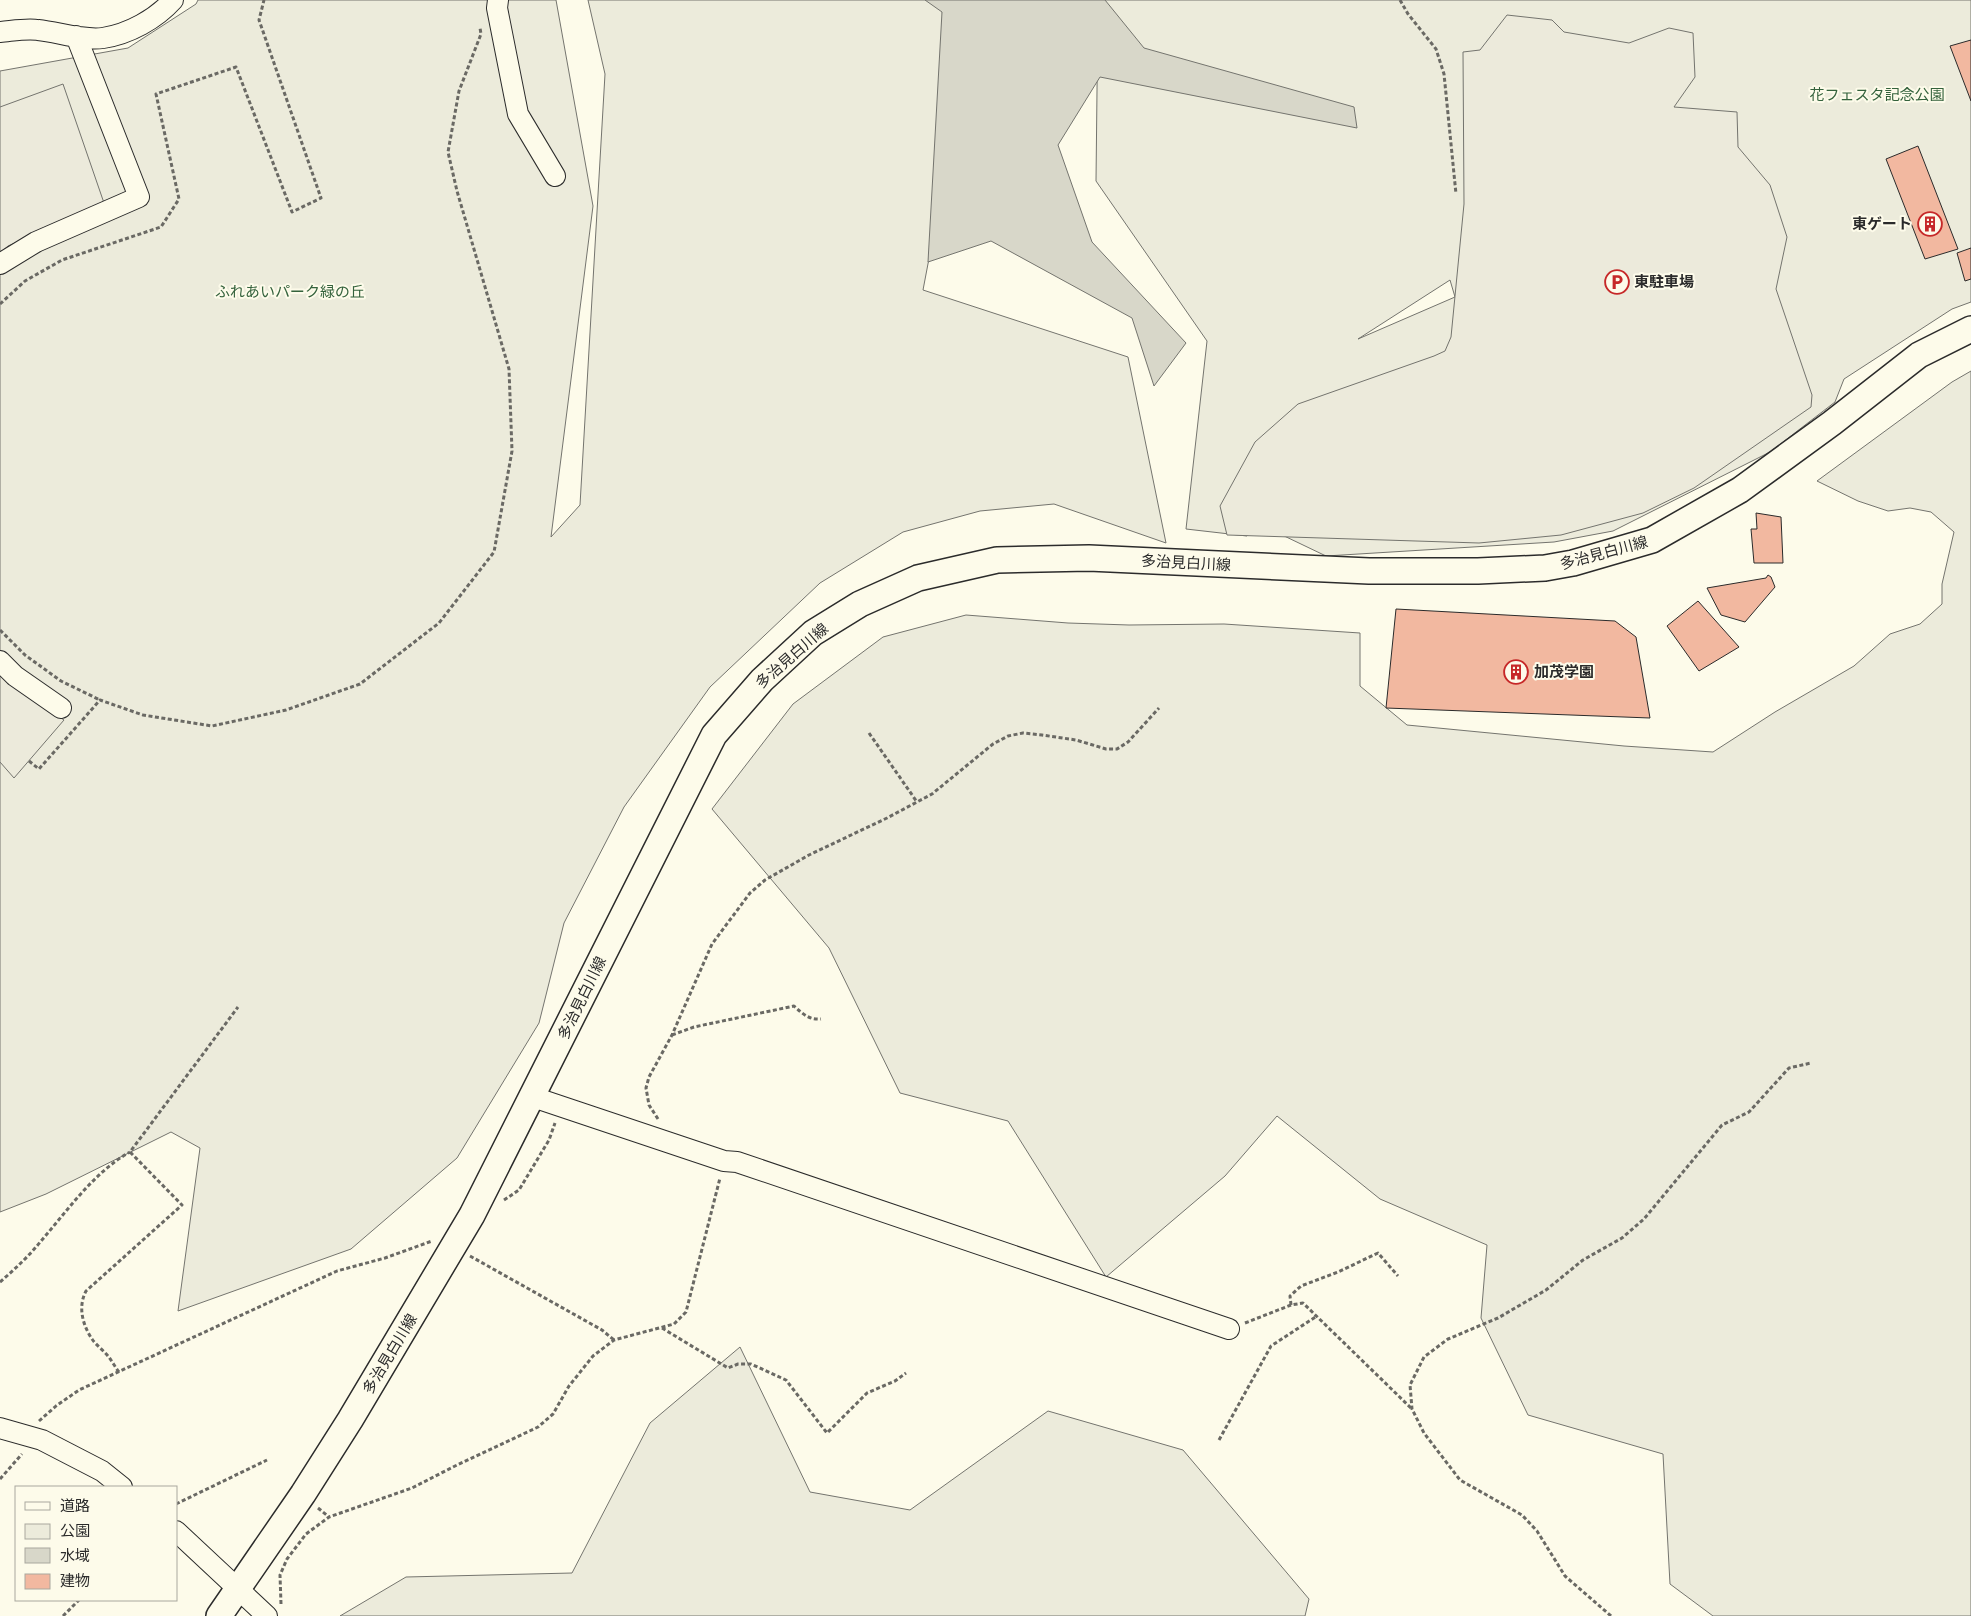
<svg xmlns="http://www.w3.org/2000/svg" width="1971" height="1616" font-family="Mulish,'Noto Sans JP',sans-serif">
	<rect width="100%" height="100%" fill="#fdfbea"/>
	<path fill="#ecebdb" stroke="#74746e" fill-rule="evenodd" d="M198,0H556L593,206L551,537L580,505L605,74L588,0H942L947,164L923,290L1128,357L1166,543L1054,504L980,511L903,532L820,583L710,687L624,807L564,923L539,1023L457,1158L351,1249L178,1311L200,1148L171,1132L46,1194L0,1212V71L128,48L196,4Z
		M1098,0H1971V302L1952,309L1844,379L1835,402L1770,452L1613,531L1554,542L1326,556L1255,522L1247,536L1186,529L1207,341L1096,181ZM1450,280L1455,297L1358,339Z
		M1971,371V1616H1713L1670,1584L1663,1454L1528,1415L1481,1318L1487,1245L1380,1199L1277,1116L1225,1176L1106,1277L1008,1121L900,1093L829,948L712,809L793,704L883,637L966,615L1068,623L1129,625L1224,624L1360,633V686L1407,725L1624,746L1713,752L1775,712L1854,666L1890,634L1920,624L1942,604V584L1954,532L1931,512L1910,508L1888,511L1858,501L1817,481L1952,382Z
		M740,1347L810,1492L910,1510L1048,1411L1183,1450L1309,1599L1305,1616H340L406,1577L572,1573L650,1423Z"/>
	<path fill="#eceadb" stroke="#74746e" d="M1507,15L1552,20L1564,32L1629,43L1669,28L1693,33L1695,77L1674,107L1737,112L1738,147L1770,185L1787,237L1776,289L1812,395L1811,407L1694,488L1643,513L1561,535L1479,543L1227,535L1220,506L1255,442L1298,404L1434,356L1445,351L1451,337L1464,204L1463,52L1480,50Z
		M63,84L104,203L8,246L0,253V107Z
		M0,670L31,698L64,720L14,778L0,762Z"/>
	<path fill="#d8d7c9" stroke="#74746e" d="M925,0H1105L1144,48L1354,107L1357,128L1100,77L1058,145L1092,242L1186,343L1154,386L1132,318L991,241L928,262L942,12Z"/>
	<path fill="#f2b8a0" stroke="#2b2b2b" d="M1971,40V101L1950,46Z
		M1918,146L1958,249L1925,259L1886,159Z
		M1971,248V279L1965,281L1957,253Z
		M1756,513L1781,517L1783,563H1754L1751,529H1757Z
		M1768,575L1771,577L1775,587L1745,622L1721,615L1707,588L1766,578Z
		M1698,601L1739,647L1699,671L1667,626Z
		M1396,609L1615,621L1636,637L1650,718L1386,708Z"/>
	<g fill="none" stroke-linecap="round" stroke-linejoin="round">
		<g stroke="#2b2b2b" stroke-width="22">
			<path id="minor" d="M498,0L497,8L518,114L555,176
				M0,32C12,31 27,28 38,30C58,32 84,41 103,38C129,34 156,19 173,0
				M0,264L36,242L139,197L76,36
				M0,661L15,676L61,708
				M533,1097L724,1161L737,1162L1229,1329
				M0,1428L42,1440L102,1471L122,1487
				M176,1531L267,1616"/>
		</g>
		<g stroke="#2b2b2b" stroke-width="28">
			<path id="major" d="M219,1616L303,1494L350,1420L472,1215L714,735L762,680L813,633L860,604L918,578L997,560L1089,558L1369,571H1478L1545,568L1573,563L1652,540L1740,490L1832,423L1919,355L1971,329"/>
		</g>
		<path stroke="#6a6964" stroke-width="3" stroke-dasharray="4 2.5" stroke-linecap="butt" d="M1400,0L1408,14L1436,49L1444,74L1456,194
			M0,304L25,281L62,260L161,227L179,199L156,94L236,67L292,212L321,198L259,20L264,0
			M0,630L25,655L61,681L100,700
			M869,733L917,802
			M29,761L39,769L100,700L143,715L212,726L286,710L360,684L439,623L494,552L512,451L509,369L457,191L448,152L459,91L481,34L480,28
			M672,1035L694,1027L794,1006C803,1014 809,1020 821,1019
			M658,1119L649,1105L646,1088L649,1077L672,1035L712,944L750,893L765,880L809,855L887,818L932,794L993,744L1008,736L1023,733L1042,735L1076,740L1106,749H1117L1128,742L1159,708
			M504,1200L519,1190L549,1140L555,1123
			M470,1256L602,1330L614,1340
			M0,1282C15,1269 29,1256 41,1241C68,1210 94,1172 130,1152
			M1291,1305L1290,1296L1301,1286L1338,1272L1378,1253L1398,1276
			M1245,1323L1291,1305L1303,1303L1412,1409
			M662,1328L728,1368L738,1364H751L786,1380L827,1433L867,1393L895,1381L906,1373
			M119,1372C115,1367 112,1361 108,1356C103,1350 96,1345 92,1339C82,1324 78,1306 86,1291L182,1205L130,1152L238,1007
			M39,1421L56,1406L79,1390L337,1271L385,1258L432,1241
			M1219,1440L1271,1346L1317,1316
			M0,1479L22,1454
			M176,1504L267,1460
			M318,1508L329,1517
			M281,1604L280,1575L287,1559L306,1534L329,1517L412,1488L455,1466L538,1427L553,1414L569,1386L593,1356L614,1340L674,1324L686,1312L720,1178
			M63,1616L79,1600
			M1611,1616L1565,1576L1537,1531L1522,1515L1460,1480L1424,1433L1412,1409L1410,1385L1424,1357L1448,1339L1498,1318L1546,1290L1583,1260L1622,1238L1644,1219L1722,1125L1749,1112L1789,1068L1811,1063"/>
		<use href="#minor" stroke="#fdfbea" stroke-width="20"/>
		<use href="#major" stroke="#fdfbea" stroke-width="25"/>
	</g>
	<defs>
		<g id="building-ring" transform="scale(1.25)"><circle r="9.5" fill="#fdfbea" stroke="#c62828" stroke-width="1.5"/><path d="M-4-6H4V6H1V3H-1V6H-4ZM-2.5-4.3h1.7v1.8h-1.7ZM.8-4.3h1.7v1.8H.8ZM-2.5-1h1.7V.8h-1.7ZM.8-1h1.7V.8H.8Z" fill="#c62828"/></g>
		<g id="parking-ring" transform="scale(1.25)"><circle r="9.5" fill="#fdfbea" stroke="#c62828" stroke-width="1.5"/><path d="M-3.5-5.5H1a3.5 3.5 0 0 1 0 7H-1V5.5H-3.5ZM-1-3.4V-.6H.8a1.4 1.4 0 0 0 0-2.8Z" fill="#c62828"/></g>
	</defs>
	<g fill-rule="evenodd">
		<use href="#building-ring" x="1930" y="224"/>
		<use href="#parking-ring" x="1617" y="282"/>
		<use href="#building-ring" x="1516" y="672"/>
	</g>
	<g text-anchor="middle" stroke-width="4" stroke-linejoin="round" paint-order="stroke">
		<g font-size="15" fill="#34623c" stroke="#fdfbea">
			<text x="1877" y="100">花フェスタ記念公園</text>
			<text x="290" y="297">ふれあいパーク緑の丘</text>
		</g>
		<g font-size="15" font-weight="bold" fill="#2b2b2b" stroke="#fdfbea" text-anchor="start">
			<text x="1912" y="229" text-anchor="end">東ゲート</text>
			<text x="1634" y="287">東駐車場</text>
			<text x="1534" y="677">加茂学園</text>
		</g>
		<g font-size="15" fill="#2b2b2b" stroke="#fdfbea">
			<text transform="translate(1604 553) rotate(-15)" y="5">多治見白川線</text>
			<text transform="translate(1186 563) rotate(3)" y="5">多治見白川線</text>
			<text transform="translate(792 656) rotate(-41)" y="5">多治見白川線</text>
			<text transform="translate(582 998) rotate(-64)" y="5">多治見白川線</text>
			<text transform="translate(390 1354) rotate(-59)" y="5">多治見白川線</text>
		</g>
	</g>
	<rect x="15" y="1486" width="162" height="115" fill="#fdfbea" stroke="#a9a89e"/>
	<rect x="25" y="1502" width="25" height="8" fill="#fdfbea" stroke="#a9a89e"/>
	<text x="60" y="1511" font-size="15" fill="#2b2b2b">道路</text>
	<rect x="25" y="1524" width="25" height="15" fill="#ecebdb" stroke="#a9a89e"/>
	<text x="60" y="1536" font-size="15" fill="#2b2b2b">公園</text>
	<rect x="25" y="1548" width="25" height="15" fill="#d8d7c9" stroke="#a9a89e"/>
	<text x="60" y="1561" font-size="15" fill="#2b2b2b">水域</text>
	<rect x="25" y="1574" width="25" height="15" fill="#f2b8a0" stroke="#a9a89e"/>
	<text x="60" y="1586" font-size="15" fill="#2b2b2b">建物</text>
</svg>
